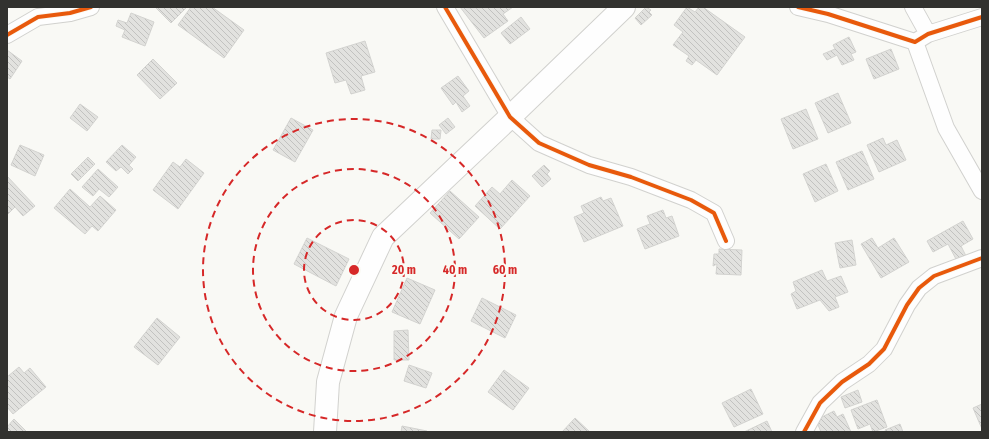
<svg xmlns="http://www.w3.org/2000/svg" width="989" height="439" font-family="'Fira Sans Condensed',sans-serif">
	<defs>
		<pattern id="building-back-hatch" width="6" height="6" patternUnits="userSpaceOnUse"><rect width="6" height="6" fill="#e2e2df"/><path d="M-1 5l2 2M0 0l6 6M5-1l2 2" fill="none" stroke="#c2c2c0"/></pattern>
	</defs>
	<rect width="100%" height="100%" fill="#f9f9f5"/>
	<path fill="url(#building-back-hatch)" stroke="#d3d3d0" d="M155,7H187L171,23Z
		M191,7H212L244,30L224,58L178,25Z
		M460,7L469,8L513,7L503,14L508,21L484,38Z
		M646,7L651,10L649,12L652,15L641,25L635,18Z
		M687,7L695,12L699,7H703L745,37L717,75L696,60L692,65L686,61L689,56L673,45L683,32L674,25Z
		M131,13L154,22L145,46L122,37L125,30L116,26L118,20L127,23Z
		M521,17L530,29L510,44L501,33Z
		M849,37L856,52L851,54L854,60L842,65L837,55L827,60L823,54L835,49L833,45Z
		M365,41L375,72L361,76L365,90L351,94L346,80L335,83L326,53Z
		M891,49L899,69L874,79L866,59Z
		M7,50L22,61L10,79L7,77Z
		M153,59L177,83L160,99L137,75Z
		M458,76L469,91L463,96L470,106L462,112L456,102L453,105L441,88Z
		M838,93L851,123L828,133L815,103Z
		M80,104L98,117L87,131L70,118Z
		M806,109L818,139L793,149L781,119Z
		M291,118L313,130L295,162L273,150Z
		M448,118L455,127L446,134L439,125Z
		M432,130H441L440,139H431Z
		M883,138L886,145L897,140L906,160L879,172L867,145Z
		M20,145L44,155L35,176L11,165Z
		M122,145L136,157L129,165L133,169L128,174L121,167L116,171L106,162Z
		M862,151L874,179L848,190L836,162Z
		M88,157L95,164L78,181L71,174Z
		M186,159L204,173L178,209L153,190L173,162L180,167Z
		M826,164L838,191L815,202L803,174Z
		M544,165L550,171L547,174L551,179L542,187L532,176Z
		M98,169L118,187L109,197L99,189L93,196L82,187Z
		M7,176L35,206L23,216L15,207L7,215Z
		M512,180L530,196L500,229L475,206L492,187L500,194Z
		M70,189L90,207L100,196L116,210L98,231L92,226L85,234L54,208Z
		M450,191L479,217L459,239L430,213Z
		M601,197L603,201L611,198L623,226L584,242L574,217L584,213L581,206Z
		M663,210L666,218L672,216L679,236L645,249L637,229L650,224L647,216Z
		M963,221L973,239L961,246L966,256L957,261L948,244L933,252L927,241Z
		M307,238L349,259L336,286L294,264Z
		M872,238L878,248L894,238L909,262L881,278L861,244Z
		M852,240L856,265L840,268L835,243Z
		M719,249L742,250L741,275L716,274L717,264L713,266L714,254H719Z
		M822,270L827,281L841,276L848,292L835,297L839,307L829,311L820,300L797,309L791,294L796,291L793,282Z
		M407,278L435,290L420,324L392,312Z
		M482,298L516,315L505,338L471,321Z
		M157,318L180,337L158,365L134,347Z
		M408,330L409,360H394V331Z
		M409,365L432,373L426,388L404,381Z
		M19,367L24,373L30,368L46,387L13,414L7,407V377Z
		M504,370L529,388L513,410L488,392Z
		M751,389L763,414L734,427L722,403Z
		M858,390L862,402L845,408L841,397Z
		M877,400L887,427L873,432L870,424L858,429L851,410Z
		M982,404V429L973,408Z
		M834,411L837,417L843,414L851,432H821L816,420Z
		M575,418L590,432H562Z
		M14,419L27,432H7V427Z
		M767,421L772,432H744Z
		M900,424L903,432H886L885,430Z
		M402,426L427,431V432H401Z"/>
	<g fill="none" stroke-linecap="round" stroke-linejoin="round">
		<g stroke="#d1d1ce" stroke-width="18">
			<path id="street" d="M445,7L510,117L539,143L589,165L631,177L691,200L714,213L726,241
				M798,7L828,14L915,42L928,34L982,17
				M913,7L928,34
				M7,35L38,17L70,13L91,7
				M915,42L946,128L982,191
				M804,432L820,403L842,382L869,364L884,349L907,305L919,288L934,276L982,258"/>
		</g>
		<g stroke="#d1d1ce" stroke-width="24">
			<path id="secondary" d="M325,432L328,382L346,316L383,237L510,117L624,7"/>
		</g>
		<use href="#street" stroke="#fefefe" stroke-width="16"/>
		<use href="#secondary" stroke="#fefefe" stroke-width="22"/>
		<g stroke="#fafaf4" stroke-width="6">
			<path id="cycleway" d="M445,7L510,117L539,143L589,165L631,177L691,200L714,213L726,241
				M798,7L828,14L915,42L928,34L982,17
				M7,35L38,17L70,13L91,7
				M804,432L820,403L842,382L869,364L884,349L907,305L919,288L934,276L982,258"/>
		</g>
		<use href="#cycleway" stroke="#e8590c" stroke-width="4"/>
	</g>
	<g fill="none" stroke="#d62828" stroke-width="2" stroke-dasharray="7 5">
		<circle cx="354" cy="270" r="50"/>
		<circle cx="354" cy="270" r="101"/>
		<circle cx="354" cy="270" r="151"/>
	</g>
	<circle cx="354" cy="270" r="6" fill="#d62828" stroke="#fafaf4" stroke-width="2"/>
	<g font-size="12" text-anchor="middle" font-weight="bold" fill="#d62828" stroke="#fafaf4" stroke-width="4" stroke-linejoin="round" paint-order="stroke">
		<text x="404" y="274">20 m</text>
		<text x="455" y="274">40 m</text>
		<text x="505" y="274">60 m</text>
	</g>
	<rect width="989" height="439" fill="none" stroke="#32322f" stroke-width="16"/>
</svg>
